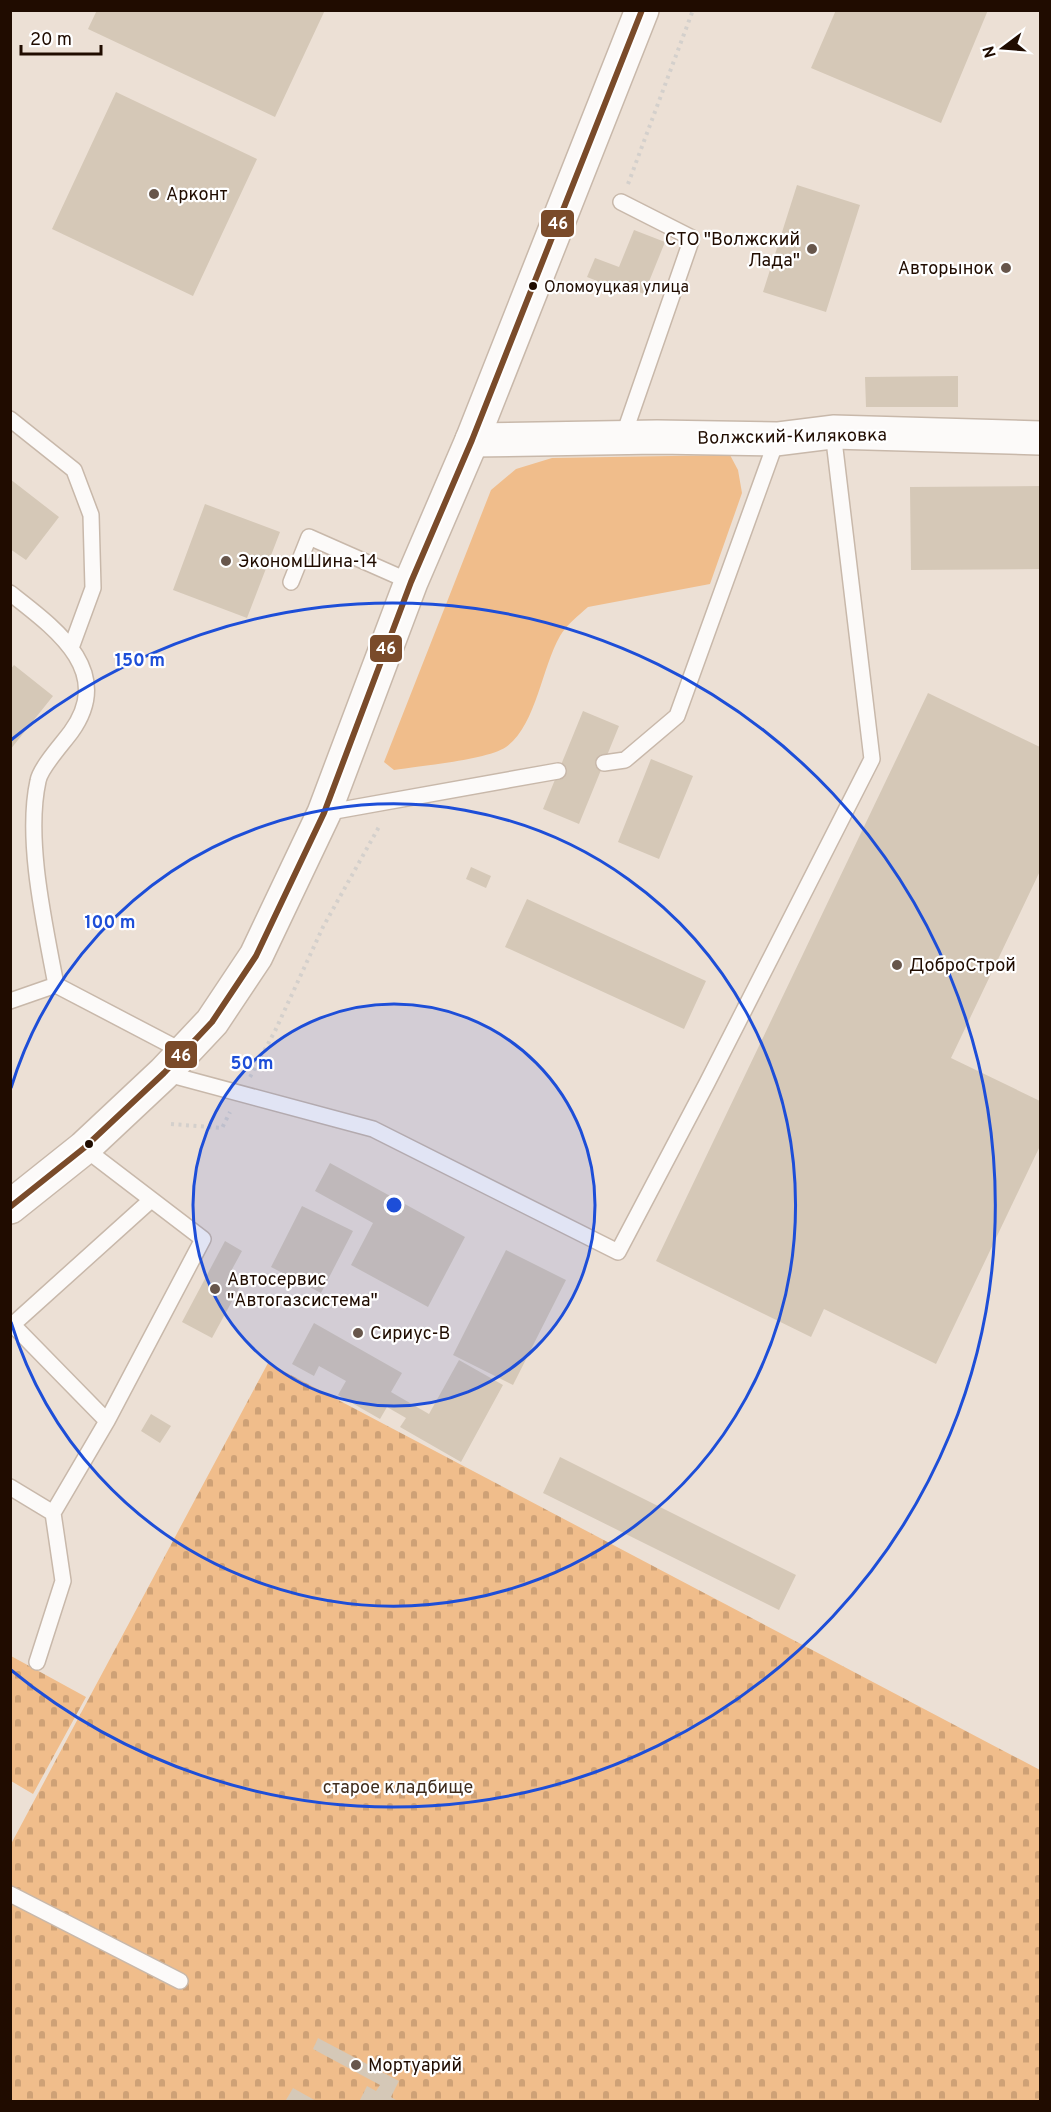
<svg xmlns="http://www.w3.org/2000/svg" width="1051" height="2112" font-family="Overpass,sans-serif">
	<defs>
		<pattern id="cemetery-stones" width="16" height="16" patternUnits="userSpaceOnUse" patternTransform="scale(1.5)"><rect width="16" height="16" fill="#f0bd8b"/><path d="M2 7V4a2 2 0 0 1 4 0v3zM10 15v-3a2 2 0 0 1 4 0v3z" fill="#cea176"/></pattern>
	</defs>
	<rect width="100%" height="100%" fill="#ece0d5"/>
	<path fill="#f0bd8b" d="M730,455L738,470L742,493L710,584L588,607C578,616 567,624 560,636C542,667 536,726 506,747C487,760 419,766 394,770L384,762L491,490L516,469L552,458Z"/>
	<path fill="url(#cemetery-stones)" d="M268,1363L1040,1770V2101L11,2102V1844Z
		M11,1656L86,1697L33,1794L11,1781Z"/>
	<path fill="#d5c8b7" d="M97,10H325L275,117L88,29Z
		M836,10H988L941,123L811,68Z
		M116,92L257,159L193,296L52,229Z
		M797,185L860,205L826,312L763,292Z
		M634,230L665,242L644,294L624,286L622,291L587,277L595,258L619,267Z
		M958,376V407H866L865,377Z
		M10,479L59,517L26,560L10,549Z
		M1040,486V569L911,570L910,487Z
		M205,504L280,532L247,618L173,590Z
		M14,665L53,696L10,750V670Z
		M928,693L1040,747V871L951,1058L1040,1101V1146L936,1364L824,1309L811,1337L656,1261Z
		M583,711L619,726L579,824L543,809Z
		M651,759L693,776L659,859L618,842Z
		M471,867L491,876L486,888L466,879Z
		M527,899L706,981L684,1029L505,947Z
		M330,1163L465,1237L428,1307L351,1265L373,1223L315,1191Z
		M302,1206L353,1231L321,1293L271,1267Z
		M225,1241L242,1251L230,1273L243,1281L212,1338L182,1322Z
		M506,1250L566,1280L513,1385L453,1355Z
		M314,1323L402,1373L391,1392L429,1414L459,1360L503,1385L461,1462L400,1427L406,1418L387,1407L380,1419L338,1395L346,1381L319,1366L314,1376L292,1364Z
		M151,1414L171,1426L160,1443L141,1431Z
		M560,1457L796,1575L779,1610L543,1493Z
		M318,2038L399,2081L391,2097L399,2102H359L367,2086L376,2091L380,2085L313,2049Z
		M293,2088L318,2102L286,2100Z"/>
	<g fill="none" stroke-linecap="round" stroke-linejoin="round">
		<g stroke="#c8b8aa" stroke-width="18">
			<path id="service" d="M621,202L692,238L623,437
				M10,419L74,470L91,515L93,588L71,648
				M291,582L309,537L411,582
				M10,593C56,629 115,671 71,732C63,743 40,768 38,781C25,840 45,926 56,985
				M604,763L625,760L677,716L777,439
				M324,813L558,771
				M10,1001L56,985L184,1052
				M164,1073L373,1129L618,1252L707,1083L872,759L833,432
				M13,1325L107,1421
				M10,1327L151,1200
				M10,1487L53,1513
				M37,1662L63,1581L53,1513L107,1421L203,1239L84,1148
				M10,1894L180,1981"/>
		</g>
		<g stroke="#c8b8aa" stroke-width="36">
			<path id="tertiary" d="M472,440L657,437L777,439L833,432L1040,438"/>
		</g>
		<g stroke="#c8b8aa" stroke-width="36">
			<path id="primary" d="M10,1207L84,1148L164,1073L212,1022L256,956L324,813L411,582L472,440L642,10"/>
		</g>
		<path stroke="#d4d0cc" stroke-width="4" stroke-dasharray="3 4.5" stroke-linecap="butt" d="M628,184L693,10
			M250,1077L275,1031L323,927L380,825
			M171,1124L222,1128L230,1112"/>
		<use href="#service" stroke="#fcfaf9" stroke-width="15"/>
		<use href="#tertiary" stroke="#fcfaf9" stroke-width="33"/>
		<use href="#primary" stroke="#fcfaf9" stroke-width="33"/>
		<g stroke="#fff" stroke-width="10">
			<path id="bus-1" d="M10,1207L84,1148L164,1073L212,1022L256,956L324,813L411,582L472,440L642,10"/>
		</g>
		<use href="#bus-1" stroke="#7a4b2a" stroke-width="6"/>
	</g>
	<circle cx="394" cy="1205" r="201" fill="#1d4ed8" fill-opacity=".12"/>
	<g fill="none" stroke="#1d4ed8" stroke-width="3">
		<circle cx="394" cy="1205" r="201"/>
		<path d="M11 1088A401 401 0 1 1 11 1322"/>
		<path d="M11 740A602 602 0 1 1 11 1670"/>
	</g>
	<g fill="#67564b" stroke="#fff" stroke-width="2">
		<circle cx="154" cy="194" r="6"/>
		<circle cx="812" cy="249" r="6"/>
		<circle cx="1006" cy="268" r="6"/>
		<circle cx="226" cy="561" r="6"/>
		<circle cx="897" cy="965" r="6"/>
		<circle cx="215" cy="1289" r="6"/>
		<circle cx="358" cy="1333" r="6"/>
		<circle cx="356" cy="2065" r="6"/>
	</g>
	<g fill="#200c00" stroke="#fff" stroke-width="2">
		<circle cx="533" cy="286" r="5"/>
		<circle cx="89" cy="1144" r="5"/>
	</g>
	<g text-anchor="middle" stroke-width="4.5" stroke-linejoin="round" paint-order="stroke">
		<g font-size="16" fill="#200c00" stroke="#fff" text-anchor="start">
			<text x="544" y="292">Оломоуцкая улица</text>
		</g>
		<g font-size="18" fill="#200c00" stroke="#fff" text-anchor="start">
			<text x="166" y="200">Арконт</text>
			<text x="800" y="245" text-anchor="end">СТО "Волжский<tspan x="800" dy="21">Лада"</tspan></text>
			<text x="994" y="274" text-anchor="end">Авторынок</text>
			<text x="238" y="567">ЭкономШина-14</text>
			<text x="909" y="971">ДоброСтрой</text>
			<text x="227" y="1285">Автосервис<tspan x="227" dy="21">"Автогазсистема"</tspan></text>
			<text x="370" y="1339">Сириус-В</text>
			<text x="368" y="2071">Мортуарий</text>
		</g>
		<g font-size="18" fill="#200c00" stroke="#fff">
			<text transform="translate(792 436) rotate(-1)" y="6">Волжский-Киляковка</text>
		</g>
		<g font-size="18" fill="#402d1d" stroke="#fff">
			<text x="398" y="1793">старое кладбище</text>
		</g>
	</g>
	<circle cx="394" cy="1205" r="9" fill="#1d4ed8" stroke="#fff" stroke-width="3"/>
	<g font-size="18" text-anchor="middle" font-weight="bold" fill="#1d4ed8" stroke="#fff" stroke-width="4.5" stroke-linejoin="round" paint-order="stroke">
		<text x="140" y="666">150 m</text>
		<text x="110" y="928">100 m</text>
		<text x="252" y="1069">50 m</text>
	</g>
	<g stroke="#fff" stroke-width="2">
		<rect x="540" y="209" width="35" height="29" rx="6" fill="#7a4b2a"/>
		<rect x="369" y="634" width="34" height="29" rx="6" fill="#7a4b2a"/>
		<rect x="164" y="1040" width="34" height="29" rx="6" fill="#7a4b2a"/>
	</g>
	<g font-size="16" text-anchor="middle" font-weight="bold" fill="#fff">
		<text x="558" y="229">46</text>
		<text x="386" y="654">46</text>
		<text x="181" y="1061">46</text>
	</g>
	<rect width="1051" height="2112" fill="none" stroke="#200c00" stroke-width="24"/>
	<g transform="translate(1003 48) rotate(254)" stroke="#ffffff" stroke-width="4.5" paint-order="stroke">
	<path d="M0-4.5L10 22L0 15L-10 22Z" fill="#200c00"/>
	<text y="-9" font-size="16" font-weight="bold" text-anchor="middle" fill="#200c00">N</text>
	</g>
	<path d="M21 45v9h80v-9" fill="none" stroke="#200c00" stroke-width="3"/>
	<text x="30" y="45" font-size="18" fill="#200c00" stroke="#ffffff" stroke-width="4.5" paint-order="stroke">20 m</text>
</svg>
